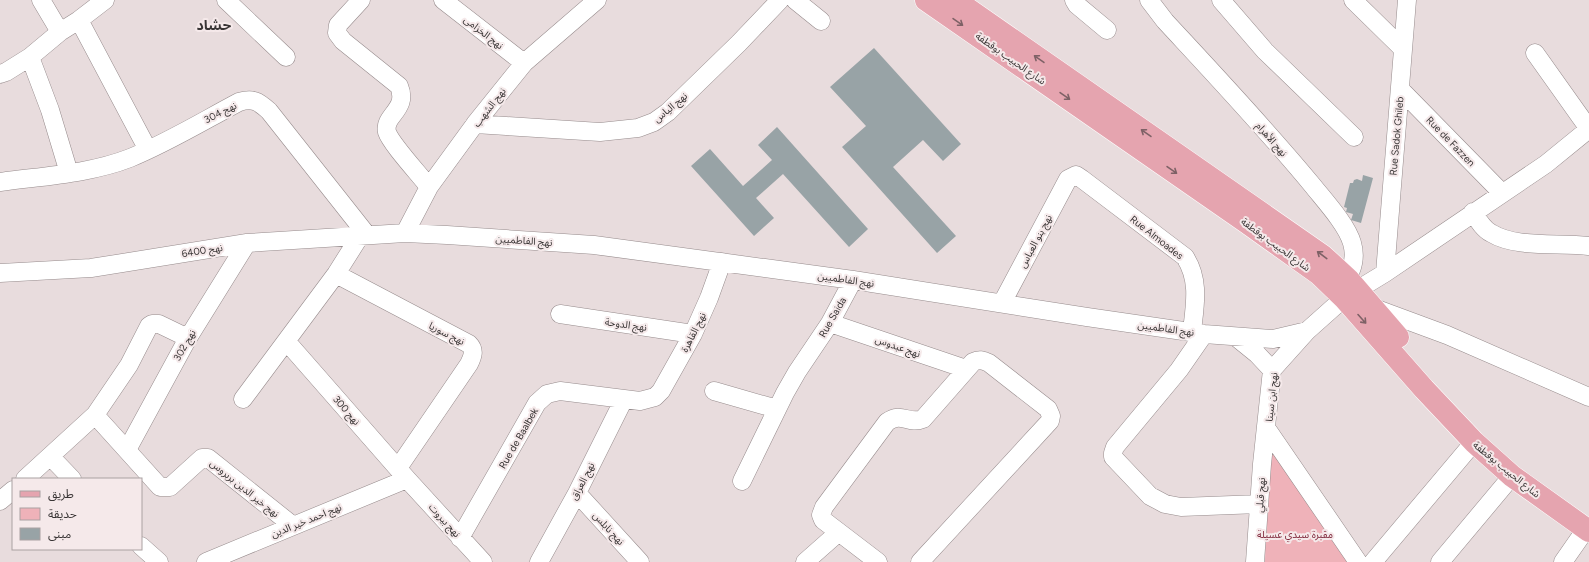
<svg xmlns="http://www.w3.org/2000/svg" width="1589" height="562" font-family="Figtree,'Noto Sans Arabic',sans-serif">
	<rect width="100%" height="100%" fill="#e8dcdd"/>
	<path fill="#efb2b9" d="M1268,446L1349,562H1265Z"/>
	<path fill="#98a3a6" d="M874,48L961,144L943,161L923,140L893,167L956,236L937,253L842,147L866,126L830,87Z
		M777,127L868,229L849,247L783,174L756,198L774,218L754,236L691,166L710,149L743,186L772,160L758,145Z
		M1363,175L1373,178L1361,223L1351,220L1353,214L1346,212L1347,208L1344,207L1350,183H1353L1354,180L1357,179L1362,181Z"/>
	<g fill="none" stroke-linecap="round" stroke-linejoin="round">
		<g stroke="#968b8c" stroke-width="19">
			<path id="minor" d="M41,0L60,32
				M226,0L286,57
				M361,0L338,25L337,33L343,41L399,86C409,110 383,115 387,132C391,144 420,175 429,187
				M443,0L524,63
				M795,0L821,21
				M1074,0L1077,5L1107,30
				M1149,0L1165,21C1215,75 1266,129 1313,186C1325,201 1347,225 1352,243C1357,260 1351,275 1340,288
				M1221,0L1265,51L1354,137
				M1353,0L1403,49
				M79,20L148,150
				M1535,53L1589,129
				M30,57L50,110L69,173
				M0,74L6,72L30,57L60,32L79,20L105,0
				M1400,89L1502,193
				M475,124L600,132L638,128L654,122L668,112L739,43L780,0
				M0,182C43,176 89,174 130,158C167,143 203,121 239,102C253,98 258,101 269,111L367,235
				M1473,212C1478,220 1483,229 1491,233C1517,249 1560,242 1589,246
				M405,233L429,187L475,124L524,63L597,0
				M0,273L91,268L247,243L405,233L447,235L594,245L853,280L1087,317L1204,334L1273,339L1307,331
				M1385,273L1407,0
				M336,274L469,344C475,350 473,356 469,364L398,468
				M1002,303L1068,179L1076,175L1082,179L1185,257C1200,280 1195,305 1192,331
				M1374,308L1447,335L1589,397
				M560,314L693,334
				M830,323L966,369
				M1204,334L1179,370L1115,447L1113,453V457L1150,496L1165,504L1181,507L1259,504
				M1236,337L1257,354L1272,370
				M287,342L407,479L483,562
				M714,391L777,409
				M243,399L336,274L360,236
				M95,415L160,487H170L202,458H208L292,525
				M1267,429L1358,562
				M127,450L188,338L247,243
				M50,456L72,479
				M25,479L95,415L129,365L149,326L152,324H159L188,338
				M742,481L785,393L797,372L830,323L853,280
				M577,493L640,562
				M0,501L13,490
				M460,538L537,403L547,394L560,391L640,401L655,397L661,391L693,334L709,298L722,262
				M141,546L159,562
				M206,562L407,479
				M539,562L577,493L624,399
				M805,562L839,532
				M878,562L823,520L821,515L824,507L887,422C902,411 908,425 923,419L973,362C979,359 983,360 989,363L1048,409L1051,416L1050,421L920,562
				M1255,562L1262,464L1272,370L1307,331L1344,298L1385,273L1546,164L1589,129
				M1373,562L1474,442
				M1440,562L1512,476
				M1563,562L1586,529"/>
		</g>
		<g stroke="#fff" stroke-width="23">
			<path id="major" d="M926,0L1246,222L1319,274L1344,298L1424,389L1474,442L1512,476L1589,531
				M955,0L1323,256L1348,279L1398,337"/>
		</g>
		<use href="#minor" stroke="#fff" stroke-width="18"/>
		<use href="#major" stroke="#e5a4af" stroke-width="22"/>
	</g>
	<defs><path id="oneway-shaft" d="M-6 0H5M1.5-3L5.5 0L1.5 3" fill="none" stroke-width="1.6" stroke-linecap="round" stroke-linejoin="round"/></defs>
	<g stroke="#7e6166">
		<use href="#oneway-shaft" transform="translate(958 22) rotate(35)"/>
		<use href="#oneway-shaft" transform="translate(1039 59) rotate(-145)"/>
		<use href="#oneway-shaft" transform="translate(1065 96) rotate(35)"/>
		<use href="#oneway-shaft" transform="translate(1146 133) rotate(-145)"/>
		<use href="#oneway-shaft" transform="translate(1172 170) rotate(35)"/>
		<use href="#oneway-shaft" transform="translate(1322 255) rotate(-143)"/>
		<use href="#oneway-shaft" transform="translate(1362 319) rotate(48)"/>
	</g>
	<g text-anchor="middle" stroke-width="4" stroke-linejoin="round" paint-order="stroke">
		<g font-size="10" fill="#393535" stroke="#f5e9ea">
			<text transform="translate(484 32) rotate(38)" y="4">نهج الخزامى</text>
			<text transform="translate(1011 58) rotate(35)" y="4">شارع الحبيب بوقطفة</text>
			<text transform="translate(489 107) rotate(-52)" y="4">نهج الشهب</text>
			<text transform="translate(670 107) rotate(-40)" y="4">نهج الياس</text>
			<text transform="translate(220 112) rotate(-27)" y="4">نهج 304</text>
			<text transform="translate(1396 136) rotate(-85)" y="4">Rue Sadok Ghileb</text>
			<text transform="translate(1272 139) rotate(49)" y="4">نهج الأهرام</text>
			<text transform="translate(1451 141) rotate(46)" y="4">Rue de Fazzen</text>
			<text transform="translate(1157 237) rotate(38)" y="4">Rue Almoades</text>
			<text transform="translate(524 240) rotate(4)" y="4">نهج الفاطميين</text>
			<text transform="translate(1035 241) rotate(-62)" y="4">نهج بنو العباس</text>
			<text transform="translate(1276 244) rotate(36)" y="4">شارع الحبيب بوقطفة</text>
			<text transform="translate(202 250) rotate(-9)" y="4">نهج 6400</text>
			<text transform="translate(846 279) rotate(8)" y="4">نهج الفاطميين</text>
			<text transform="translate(832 317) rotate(-60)" y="4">Rue Saida</text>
			<text transform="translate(626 324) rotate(8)" y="4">نهج الدوحة</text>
			<text transform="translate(1166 328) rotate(8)" y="4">نهج الفاطميين</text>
			<text transform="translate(693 332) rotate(-63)" y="4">نهج القاهرة</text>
			<text transform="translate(447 333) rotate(27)" y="4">نهج سوريا</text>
			<text transform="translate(184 345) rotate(-60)" y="4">نهج 302</text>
			<text transform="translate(898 346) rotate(19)" y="4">نهج عبدوس</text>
			<text transform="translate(1271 397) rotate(-84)" y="4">نهج ابن سينا</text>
			<text transform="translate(347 410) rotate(49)" y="4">نهج 300</text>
			<text transform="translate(518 438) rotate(-60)" y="4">Rue de Baalbek</text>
			<text transform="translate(1507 469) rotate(39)" y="4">شارع الحبيب بوقطفة</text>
			<text transform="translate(582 481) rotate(-63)" y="4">نهج العراق</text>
			<text transform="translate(245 488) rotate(39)" y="4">نهج خير الدين بربروس</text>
			<text transform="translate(1260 495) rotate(-86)" y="4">نهج قبلي</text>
			<text transform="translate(306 520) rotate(-22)" y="4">نهج احمد خير الدين</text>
			<text transform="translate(445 520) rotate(48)" y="4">نهج بيروت</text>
			<text transform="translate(609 528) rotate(47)" y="4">نهج نابلس</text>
		</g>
		<g font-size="10" fill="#7e2539" stroke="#f5e9ea">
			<text x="1295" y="538">مقبرة سيدي عسيلة</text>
		</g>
		<g font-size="14" font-weight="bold" fill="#393535" stroke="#f5e9ea">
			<text x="214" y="30">حشاد</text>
		</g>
	</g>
	<rect x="12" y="478" width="130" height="72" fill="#f5e9ea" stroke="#aaa1a2"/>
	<rect x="20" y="491" width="20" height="6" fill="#e5a4af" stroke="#aaa1a2"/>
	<text x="48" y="498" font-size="12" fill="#393535">طريق</text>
	<rect x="20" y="508" width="20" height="12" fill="#efb2b9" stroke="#aaa1a2"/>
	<text x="48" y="518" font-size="12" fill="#393535">حديقة</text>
	<rect x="20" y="528" width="20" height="12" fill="#98a3a6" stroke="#aaa1a2"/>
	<text x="48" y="538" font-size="12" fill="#393535">مبنى</text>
</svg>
